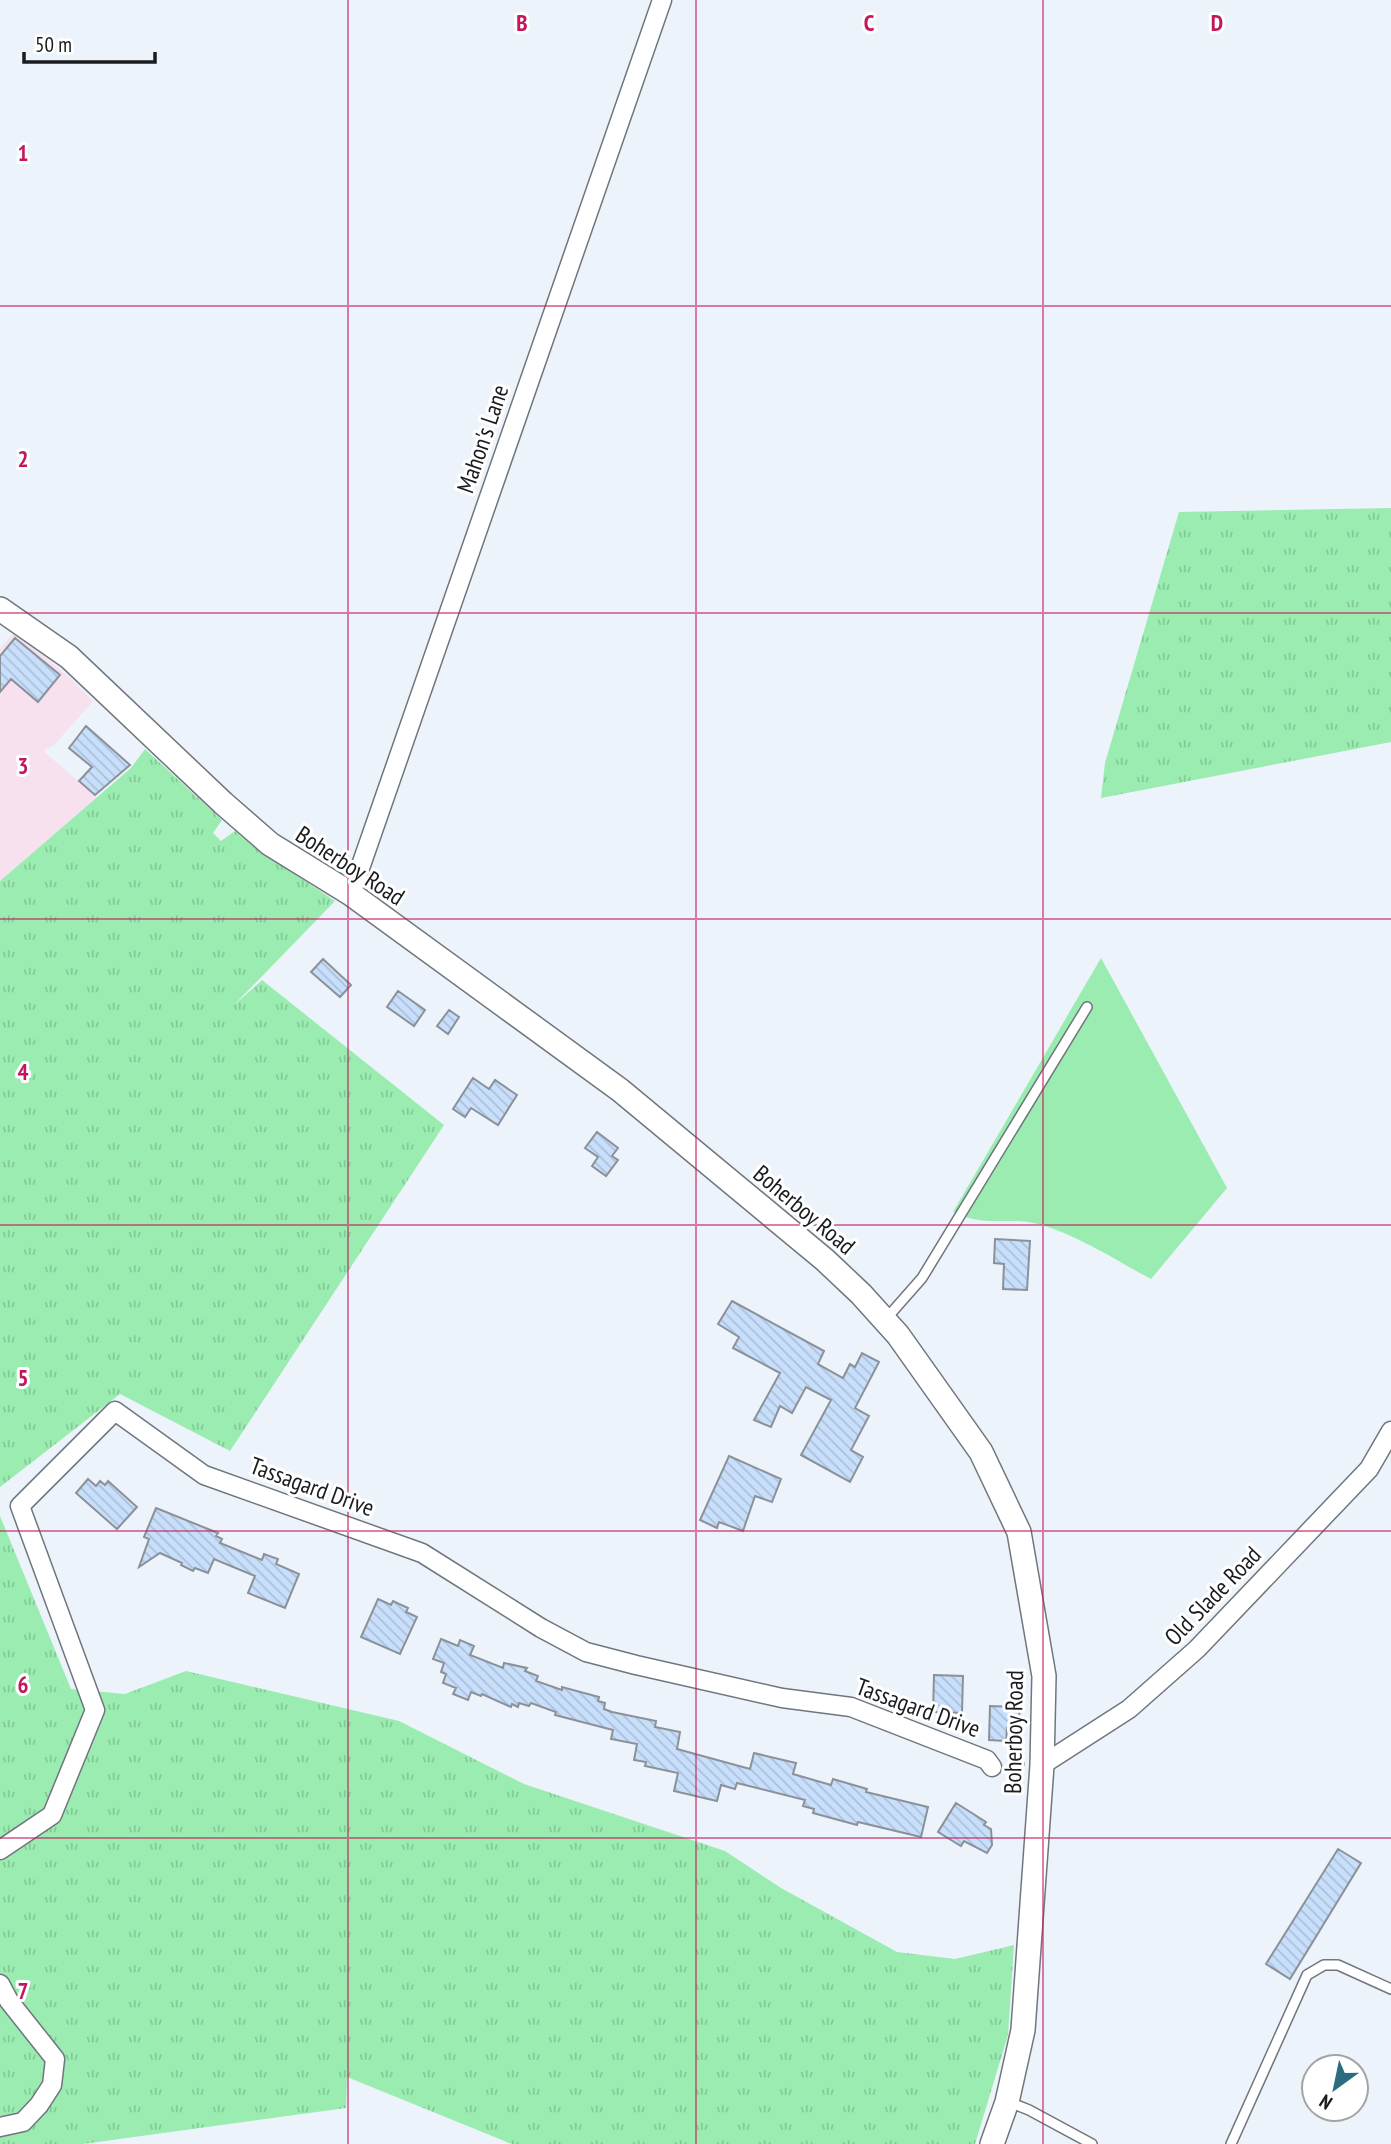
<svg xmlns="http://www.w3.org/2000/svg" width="1391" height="2144" font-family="'PT Sans Narrow',sans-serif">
	<defs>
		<pattern id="grass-tufts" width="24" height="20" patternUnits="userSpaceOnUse" patternTransform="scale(1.75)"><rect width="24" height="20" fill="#9aecb0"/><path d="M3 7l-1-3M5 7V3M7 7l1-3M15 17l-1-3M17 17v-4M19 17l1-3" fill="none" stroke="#84ca97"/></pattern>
		<pattern id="building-back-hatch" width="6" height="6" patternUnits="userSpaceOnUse" patternTransform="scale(1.75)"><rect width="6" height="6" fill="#c8dffc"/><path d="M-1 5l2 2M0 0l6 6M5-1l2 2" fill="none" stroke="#abbfd8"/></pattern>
	</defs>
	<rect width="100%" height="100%" fill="#ecf3fb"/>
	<path fill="#f7e1ef" d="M15,632L69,677L93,701L53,746L45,749L44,752L97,797L0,881V648Z"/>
	<path fill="url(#grass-tufts)" d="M1391,508V742L1101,798L1105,763L1179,512Z
		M145,749L222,820L213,833L221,841L235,831L254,847L335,901L233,1006L262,980L444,1125L230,1451L120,1394L0,1487V881L131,768Z
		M0,1516L71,1689L125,1694L186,1671L399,1721L524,1784L725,1851L781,1888L897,1952L955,1959L1014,1945L1008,2035L975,2144H512L347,2077L346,2108L83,2144H0Z"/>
	<path fill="#9aecb0" d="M1101,958L1227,1188L1151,1279C1115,1260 1078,1235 1038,1224C1008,1216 984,1228 953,1212Z"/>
	<path fill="url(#building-back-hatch)" stroke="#8b9198" stroke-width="2" d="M15,638L60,675L38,702L11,679L0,692V656Z
		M86,726L130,765L95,795L79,781L92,767L69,748Z
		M323,959L351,985L340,997L311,972Z
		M398,991L425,1010L414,1026L387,1007Z
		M449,1010L459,1017L448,1034L437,1026Z
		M473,1078L489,1089L495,1080L517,1095L498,1125L471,1108L465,1117L453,1109Z
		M597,1132L618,1148L612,1156L618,1160L606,1176L592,1166L598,1157L585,1148Z
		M995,1239L1030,1241L1027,1290L1003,1289L1004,1264L994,1263Z
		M732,1301L824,1351L818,1364L843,1378L850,1364L855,1367L862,1353L879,1362L855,1408L869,1416L851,1450L863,1457L850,1482L801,1455L831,1400L806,1387L792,1413L780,1406L771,1427L754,1420L780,1373L733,1348L739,1337L718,1324Z
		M729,1456L781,1479L772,1502L755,1496L743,1531L719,1522L717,1528L700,1520Z
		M88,1479L96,1486L100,1481L105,1485L108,1481L137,1507L117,1529L76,1493Z
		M156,1508L218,1533L216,1536L222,1539L220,1543L262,1560L264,1554L278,1559L276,1564L299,1574L285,1608L248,1593L255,1576L214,1559L208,1573L195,1568L193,1571L181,1565L182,1563L160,1553L139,1567L149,1539L144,1537Z
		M378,1599L391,1605L393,1601L408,1608L406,1612L417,1617L400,1654L361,1637Z
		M441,1639L458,1646L460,1640L474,1646L470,1655L503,1668L504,1663L527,1668L525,1671L538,1676L536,1681L562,1690V1687L599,1697L598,1701L605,1703L604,1709L612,1712L656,1721L655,1727L680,1732L677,1749L750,1769L754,1753L796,1763L793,1774L831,1785L833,1779L867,1789L866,1792L928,1807L921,1837L858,1822L857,1825L813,1813L814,1809L803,1806L805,1800L737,1783L735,1789L721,1785L717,1801L674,1791L678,1773L645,1766L646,1762L634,1760L637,1744L611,1739L613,1730L555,1715L556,1712L531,1703L529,1706L519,1703L518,1707L512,1704L511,1707L482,1694L481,1696L471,1692L468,1700L453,1694L456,1688L443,1683L446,1674L441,1672L444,1663L433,1659Z
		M934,1675L963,1676L962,1713L933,1712Z
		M990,1706L1020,1707L1018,1729L1007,1728L1006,1741L989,1740Z
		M956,1803L986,1822L984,1825L991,1829L992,1845L987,1853L964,1841L961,1846L938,1832Z
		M1338,1849L1361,1863L1290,1979L1266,1964Z"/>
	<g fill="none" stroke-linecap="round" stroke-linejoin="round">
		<g stroke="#70767d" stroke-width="12">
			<path id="service" d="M885,1320L922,1278L1087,1007
				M1009,2102L1029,2110L1092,2144
				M1231,2144L1307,1975L1324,1965H1338L1391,1989"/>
		</g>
		<g stroke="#70767d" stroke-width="21">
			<path id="minor" d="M351,894L662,0
				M1042,1765L1129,1709L1197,1649L1369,1469L1391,1431
				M0,1850L52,1815L95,1710L20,1506L115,1411L204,1475L422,1553L541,1628L586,1652L636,1665L782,1698L851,1707L987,1760L992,1767
				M0,1984L9,2001L55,2059L52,2085L39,2105L23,2122L0,2127"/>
		</g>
		<g stroke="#70767d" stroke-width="26">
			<path id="tertiary" d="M0,609L69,657L223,803L270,844L351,894L620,1090L825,1260L861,1294L898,1335L981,1452L1019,1532L1044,1676L1042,1765L1023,2030L1007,2102L992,2144"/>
		</g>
		<path stroke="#81868b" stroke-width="3.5" stroke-dasharray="7 3.5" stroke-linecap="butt" d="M1008,1764H1025"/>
		<use href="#service" stroke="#fff" stroke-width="9"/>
		<use href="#minor" stroke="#fff" stroke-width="18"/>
		<use href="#tertiary" stroke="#fff" stroke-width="23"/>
	</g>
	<path fill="none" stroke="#c2185b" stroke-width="2" stroke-opacity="0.55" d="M348,0V2144M696,0V2144M1043,0V2144M0,306H1391M0,613H1391M0,919H1391M0,1225H1391M0,1531H1391M0,1838H1391"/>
	<g text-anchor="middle" stroke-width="6" stroke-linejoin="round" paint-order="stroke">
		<g font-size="24" fill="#191b1e" stroke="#fff">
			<text transform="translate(483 439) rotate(-71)" y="8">Mahon's Lane</text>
			<text transform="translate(350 866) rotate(33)" y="8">Boherboy Road</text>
			<text transform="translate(804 1210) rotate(40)" y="8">Boherboy Road</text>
			<text transform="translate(312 1487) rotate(20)" y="8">Tassagard Drive</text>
			<text transform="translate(1213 1596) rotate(-46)" y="8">Old Slade Road</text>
			<text transform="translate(918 1708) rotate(20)" y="8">Tassagard Drive</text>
			<text transform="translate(1014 1732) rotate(-89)" y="8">Boherboy Road</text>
		</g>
	</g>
	<g font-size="23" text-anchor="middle" font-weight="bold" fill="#c2185b" stroke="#fff" stroke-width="6" stroke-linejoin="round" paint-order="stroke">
		<text x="522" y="31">B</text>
		<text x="869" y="31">C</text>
		<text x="1217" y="31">D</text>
		<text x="23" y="161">1</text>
		<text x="23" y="467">2</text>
		<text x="23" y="774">3</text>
		<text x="23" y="1080">4</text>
		<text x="23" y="1386">5</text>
		<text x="23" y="1693">6</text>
		<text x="23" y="1999">7</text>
	</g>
	<g transform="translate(1335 2088) rotate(213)"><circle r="33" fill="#ffffff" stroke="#a3a4a5" stroke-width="2"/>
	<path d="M0-5L12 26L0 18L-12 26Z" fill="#2d6b81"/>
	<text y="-10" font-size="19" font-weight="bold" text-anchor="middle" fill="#191b1e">N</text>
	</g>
	<path d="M24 52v10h131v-10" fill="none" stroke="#191b1e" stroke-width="3.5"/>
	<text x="35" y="52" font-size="21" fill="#191b1e" stroke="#ffffff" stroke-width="5" paint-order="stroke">50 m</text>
</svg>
